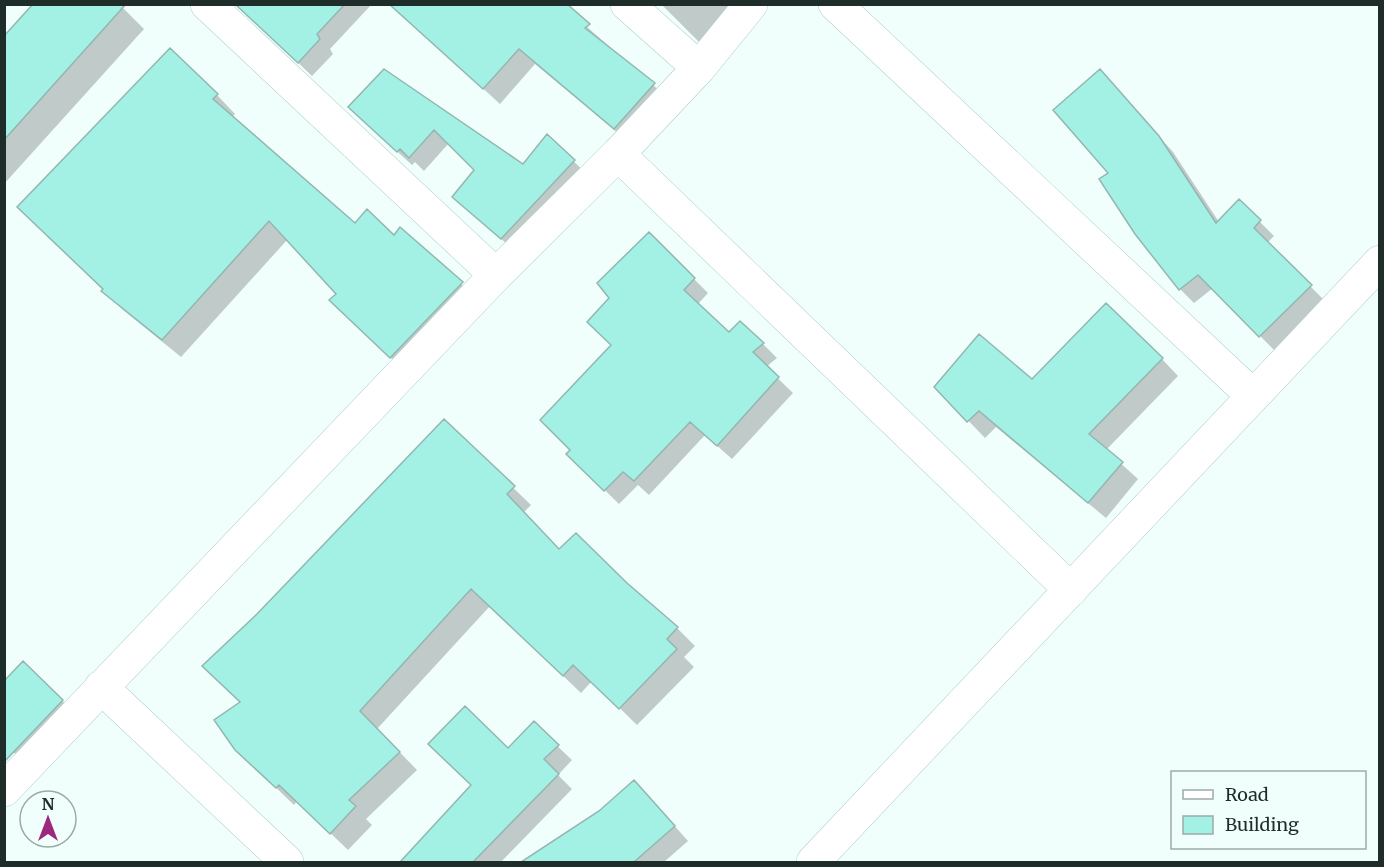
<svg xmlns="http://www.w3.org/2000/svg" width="1384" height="867" font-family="Merriweather,serif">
	<rect width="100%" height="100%" fill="#f0fefc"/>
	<path fill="#0003" d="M119,4L144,29L4,184V39Z
		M237,4H372L330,49L333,54L312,76Z
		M561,4L670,100L631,144L535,64L500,104L407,19Z
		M661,4H746L709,52Z
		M384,71L524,166L547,136L588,175L516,252L454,197L476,170L449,143L424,171L415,162L412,165L364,121Z
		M1100,71L1173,152L1219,222L1239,201L1274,236L1267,243L1325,301L1274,350L1213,288L1194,303L1180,289L1110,174Z
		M217,95L235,114L232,117L355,225L394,237L400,229L481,302L409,375L350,319L338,294L288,239L181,357L122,309L38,226Z
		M649,234L708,293L697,305L729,335L763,344L777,358L766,367L793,393L732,459L705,435L649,495L638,485L619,504L568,454L613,345L611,298Z
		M1162,359L1178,376L1106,450L1138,479L1106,518L996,427L985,438L936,387L1033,381Z
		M444,421L531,505L523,513L560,551L626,584L677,628L695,646L684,657L694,667L637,725L592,681L581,693L490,606L377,729L417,770L366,819L372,825L348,850L297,801L294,805L236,749L258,615Z
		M23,663L77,715L29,766L4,744Z
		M534,724L572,760L558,775L572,789L501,862H413L408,857Z
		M648,796L688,841L664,862H552L543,849Z"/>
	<path fill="#a3f1e5" stroke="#93b6b0" stroke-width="1.5" d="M33,4H126L4,140V36Z
		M235,4H345L317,34L320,39L298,63Z
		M389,4H567L590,24L585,28L655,83L614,129L519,49L483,89Z
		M170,48L218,94L213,99L355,223L367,209L394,235L400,227L463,282L390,358L329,300L336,294L269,221L162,340L101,291L103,289L17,207Z
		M384,69L523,164L547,134L575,160L501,239L452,197L474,170L434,130L409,158L400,149L397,152L348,107Z
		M1100,69L1159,136L1216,223L1239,199L1261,220L1254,228L1312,285L1259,337L1198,275L1179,290L1135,234L1099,179L1108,173L1053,110Z
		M649,232L695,278L684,290L729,332L740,321L764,343L753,352L779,377L717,446L690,422L634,481L623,472L604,491L566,454L570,450L540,420L611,345L587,322L609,298L597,283Z
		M1106,303L1163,358L1089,434L1123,462L1088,503L979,411L967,422L934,387L979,334L1032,379Z
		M444,419L515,486L507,494L559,549L576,533L627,583L678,627L667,639L677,649L619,709L573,665L563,676L471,589L360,711L400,752L349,800L356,806L330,834L279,785L276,788L235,750L214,720L240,702L202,666L257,614Z
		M23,661L63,700L4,762V681Z
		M465,706L508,748L534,721L559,745L544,759L559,774L473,862H400L471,785L428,744Z
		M634,780L675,826L634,862H521L599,811Z"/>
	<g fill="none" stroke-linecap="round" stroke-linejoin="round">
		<g stroke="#add0cb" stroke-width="34">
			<path id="minor" d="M207,4L496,275
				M627,4L699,68
				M835,4L1253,396
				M618,154L1071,590
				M101,687L287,862
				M4,790L496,275L618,154L699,68L751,4
				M813,862L1380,262"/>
		</g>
		<use href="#minor" stroke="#fff" stroke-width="33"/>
	</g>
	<rect width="1384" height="867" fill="none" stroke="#1f2d2a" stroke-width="12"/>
	<rect x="1171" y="771" width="195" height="78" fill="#f0fefc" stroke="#9caaa8" stroke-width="1.5"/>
	<rect x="1183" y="790" width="30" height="9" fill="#ffffff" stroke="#9caaa8" stroke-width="1.5"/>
	<text x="1225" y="801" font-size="18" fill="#1f2d2a">Road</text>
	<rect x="1183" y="816" width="30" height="18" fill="#a3f1e5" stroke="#9caaa8" stroke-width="1.5"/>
	<text x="1225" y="831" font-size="18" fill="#1f2d2a">Building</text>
	<g transform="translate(48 819)"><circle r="28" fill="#f0fefc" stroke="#9caaa8" stroke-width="1.5"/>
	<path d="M0-4.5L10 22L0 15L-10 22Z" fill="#9e2780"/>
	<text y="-9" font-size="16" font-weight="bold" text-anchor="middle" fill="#1f2d2a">N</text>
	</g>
</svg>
